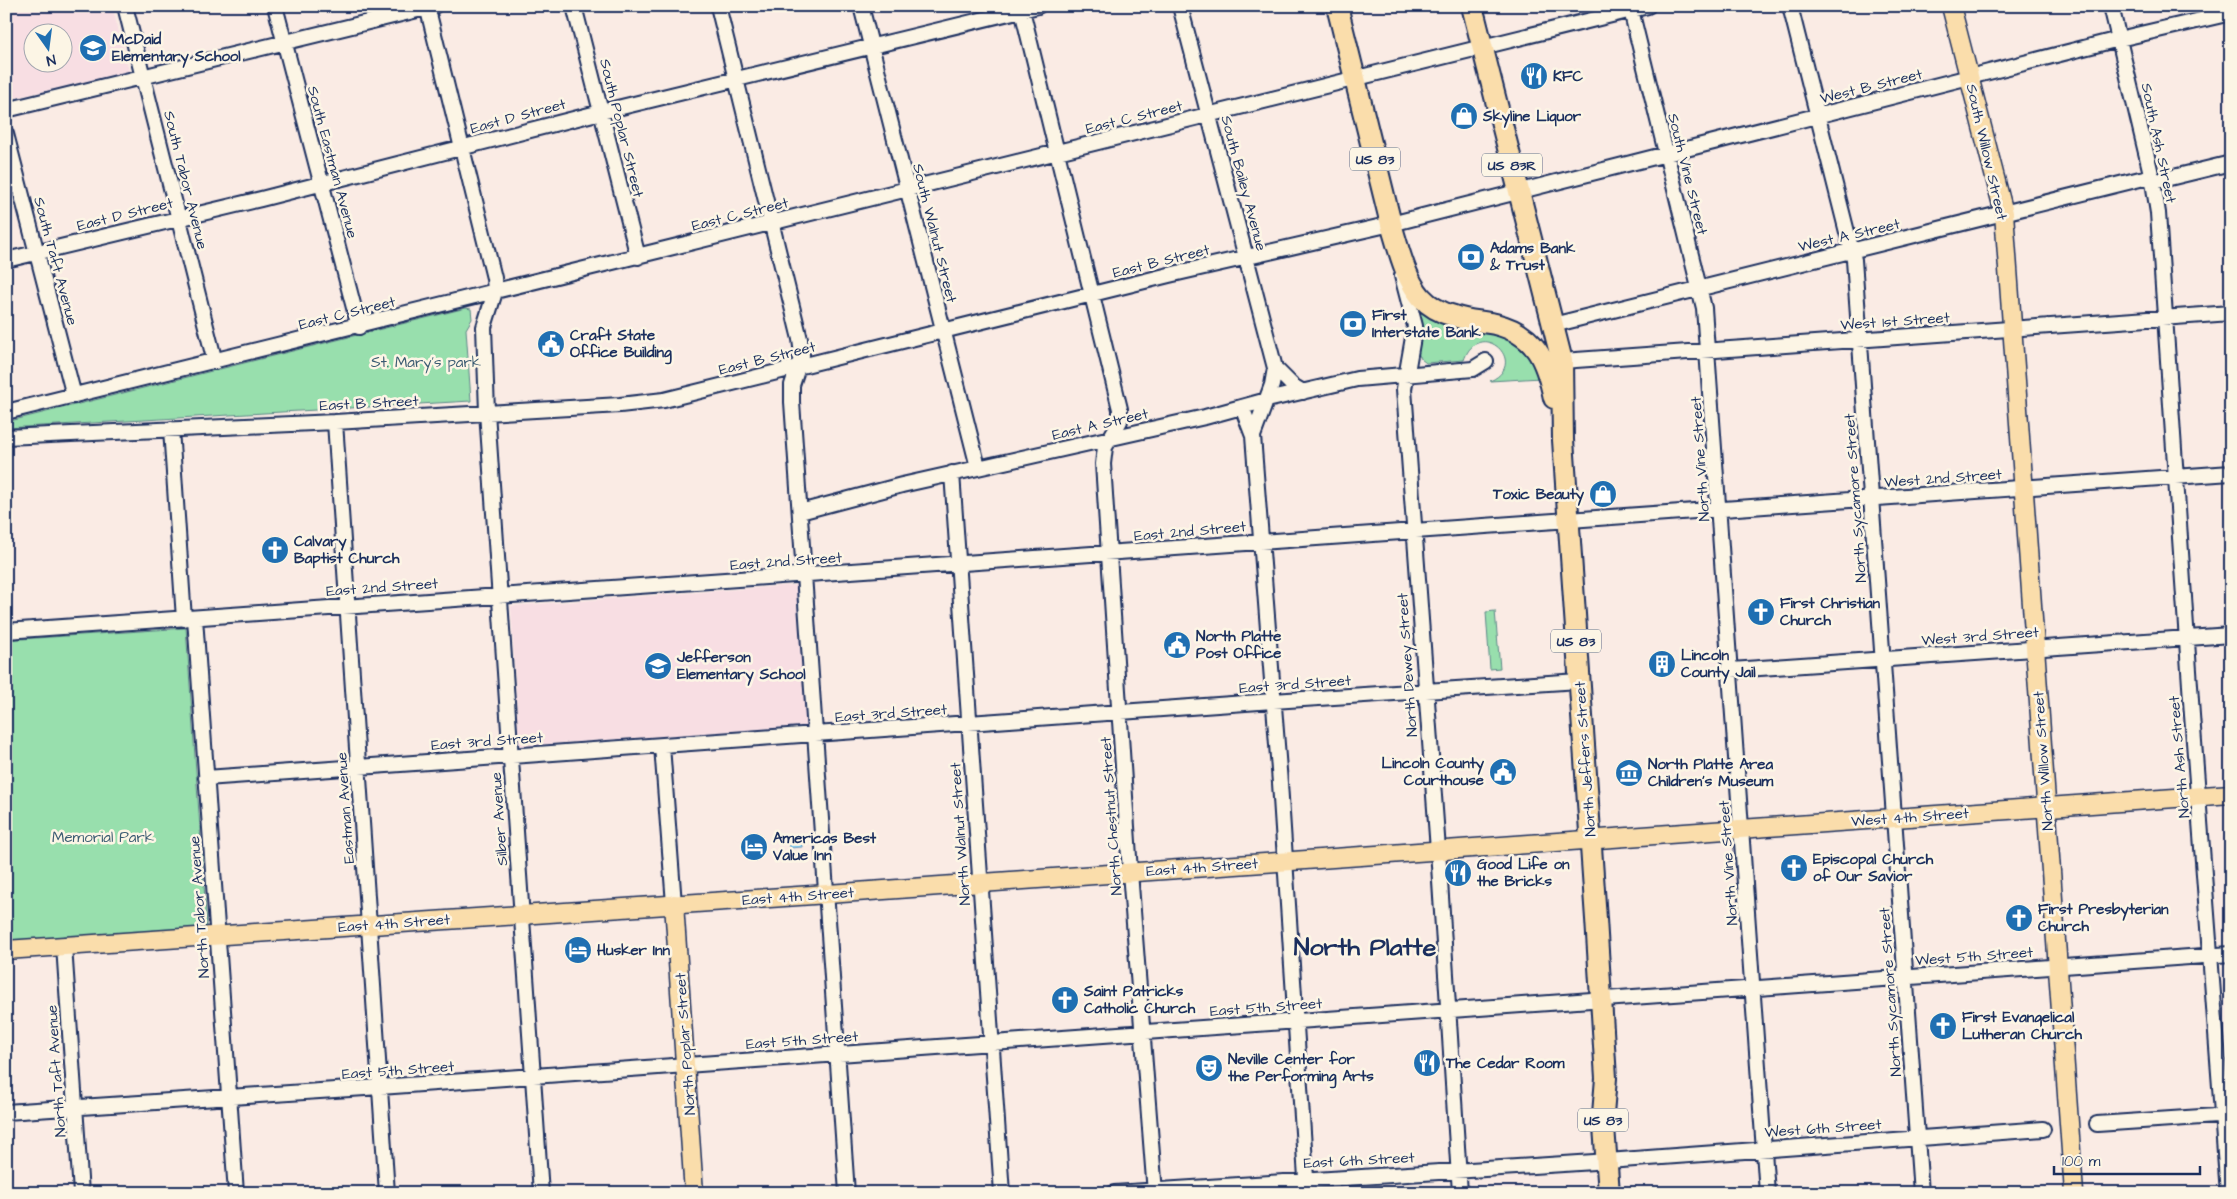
<svg xmlns="http://www.w3.org/2000/svg" width="2237" height="1199" font-family="'Architects Daughter',sans-serif">
	<rect width="100%" height="100%" fill="#faebe4"/>
	<filter id="ink" filterUnits="userSpaceOnUse"><feTurbulence type="fractalNoise" baseFrequency=".02" numOctaves="2"/><feDisplacementMap in="SourceGraphic" scale="10" xChannelSelector="R" yChannelSelector="G"/><feConvolveMatrix kernelMatrix="1 2 1 2 8 2 1 2 1" color-interpolation-filters="sRGB"/></filter>
	<g filter="url(#ink)">
		<path fill="#f8dee3" fill-rule="evenodd" d="M6,6H112L129,71L6,100ZM32,32H62V62H32Z
			M796,585L806,726L519,746L511,606Z"/>
		<path fill="#98dfad" stroke="#5a8786" d="M1417,306C1426,314 1435,321 1446,326C1458,331 1471,331 1484,332C1514,334 1528,353 1541,378L1490,381C1531,363 1479,316 1464,360L1426,363L1421,359L1418,353L1420,325Z
			M466,308L471,309L472,319L466,329L471,401L6,428V422Z
			M1495,611L1500,668L1490,669L1486,612Z
			M186,628L207,928L6,942V640Z"/>
		<path fill="#94d7f6" stroke="#6494b9" d="M794,836L795,840H802V847L790,848L789,837Z"/>
		<g fill="none" stroke-linecap="round" stroke-linejoin="round">
			<g stroke="#1b2f5e" stroke-width="18">
				<path id="minor" d="M125,6L215,362
					M275,6L359,327
					M427,6L494,278L495,292L484,327L487,412L541,1193
					M574,6L638,257
					M718,6L800,339L802,355L792,385V402L847,1193
					M861,6L978,467
					M1021,6L1120,409V421L1105,447L1103,464L1130,872L1155,1193
					M1180,6L1275,368L1272,385L1253,436L1280,783L1307,1193
					M1630,6L1704,308L1767,1193
					M1790,6L1854,260L1921,1193
					M2111,6L2153,182L2158,213L2192,715L2228,1193
					M6,110L434,6
					M6,134L74,396
					M2153,182L2231,163
					M6,260L261,199L601,112L1038,6
					M1402,276L1415,326L1404,389L1438,850L1460,1193
					M1553,325L2152,176
					M1562,361L2231,313
					M1275,368L1293,386L1303,392
					M1242,407L1253,436
					M6,412L1648,6
					M335,422L387,1193
					M171,429L184,619
					M6,437L335,422L620,405L664,400L1169,275L1391,224L2119,39L2231,13
					M952,473L1002,1193
					M800,512L902,485L1205,417L1267,400L1357,379L1473,369L1486,361
					M195,618L236,1193
					M6,631L2231,473
					M1731,670L2231,635
					M662,746L674,904
					M206,778L1273,701L1579,681
					M64,946L81,1193
					M6,1112L380,1087L2231,954
					M2097,1124L2231,1115
					M1114,1193L1594,1162L2043,1129"/>
			</g>
			<g stroke="#1b2f5e" stroke-width="21">
				<path id="major" d="M1951,6L2004,213L2074,1193
					M674,904L694,1193
					M6,950L842,893L2231,794"/>
			</g>
			<g stroke="#1b2f5e" stroke-width="24">
				<path id="highway" d="M1337,6L1391,224C1398,247 1405,278 1421,297C1430,307 1442,313 1454,316C1467,321 1481,321 1495,324C1536,334 1546,360 1554,398
					M1472,6L1562,361L1563,440L1596,919L1606,1078L1603,1114L1609,1193"/>
			</g>
			<use href="#minor" stroke="#fcf5e5" stroke-width="14"/>
			<use href="#major" stroke="#faddab" stroke-width="18"/>
			<use href="#highway" stroke="#faddab" stroke-width="20"/>
		</g>
	</g>
	<defs>
		<g id="school-disc" transform="scale(1.4375)"><circle r="9.5" fill="#1f6fb2" stroke="#fcf5e5"/><path d="M0-5L7-2L0 1L-7-2ZM-4 1L0 2.5L4 1V4Q0 6-4 4Z" fill="#fff"/></g>
		<g id="restaurant-disc" transform="scale(1.4375)"><circle r="9.5" fill="#1f6fb2" stroke="#fcf5e5"/><path d="M-5-6h1v4h1v-4h1v4h1v-4h1v5L-1.5 .5V6h-2V.5L-5-1ZM5-6V6H3V1.5H1.5Q1.5-4 5-6Z" fill="#fff"/></g>
		<g id="shop-disc" transform="scale(1.4375)"><circle r="9.5" fill="#1f6fb2" stroke="#fcf5e5"/><path d="M-5-2.5h2.3a2.7 3.5 0 0 1 5.4 0H5L5.5 6h-11ZM-1.5-2.5h3a1.5 2.3 0 0 0-3 0Z" fill="#fff"/></g>
		<g id="bank-disc" transform="scale(1.4375)"><circle r="9.5" fill="#1f6fb2" stroke="#fcf5e5"/><path d="M-6-4H6V4H-6ZM0-2.3a2.3 2.3 0 1 0 0 4.6a2.3 2.3 0 1 0 0-4.6Z" fill="#fff"/></g>
		<g id="civic-disc" transform="scale(1.4375)"><circle r="9.5" fill="#1f6fb2" stroke="#fcf5e5"/><path d="M-.6-6.5H3V-4.5H.6V-3L4-1V1h2V6H-6V1h2V-1L-.6-3ZM-1.2 2.5V6h2.4V2.5Z" fill="#fff"/></g>
		<g id="church-disc" transform="scale(1.4375)"><circle r="9.5" fill="#1f6fb2" stroke="#fcf5e5"/><path d="M-1.2-6h2.4v3.5h3.3v2.4h-3.3V6h-2.4V-.1h-3.3v-2.4h3.3Z" fill="#fff"/></g>
		<g id="building-disc" transform="scale(1.4375)"><circle r="9.5" fill="#1f6fb2" stroke="#fcf5e5"/><path d="M-4-6H4V6H1V3H-1V6H-4ZM-2.5-4.3h1.7v1.8h-1.7ZM.8-4.3h1.7v1.8H.8ZM-2.5-1h1.7V.8h-1.7ZM.8-1h1.7V.8H.8Z" fill="#fff"/></g>
		<g id="museum-disc" transform="scale(1.4375)"><circle r="9.5" fill="#1f6fb2" stroke="#fcf5e5"/><path d="M0-6L6-3V-2H-6V-3ZM-5-1h2V3h-2ZM-1-1h2V3h-2ZM3-1h2V3H3ZM-6 4H6V6H-6Z" fill="#fff"/></g>
		<g id="hotel-disc" transform="scale(1.4375)"><circle r="9.5" fill="#1f6fb2" stroke="#fcf5e5"/><path d="M-6-4.5h1.5V1H6V5H4.5V3h-9V5H-6ZM-4 0a1.8 1.8 0 1 1 3.6 0ZM.5 0V-2.5h3Q6-2.5 6 0Z" fill="#fff"/></g>
		<g id="theatre-disc" transform="scale(1.4375)"><circle r="9.5" fill="#1f6fb2" stroke="#fcf5e5"/><path d="M-5-5.5Q0-4 5-5.5V0Q5 5 0 6Q-5 5-5 0ZM-3.3-2.5H-1v1.5H-3.3ZM1-2.5H3.3v1.5H1ZM-2.8 1Q0 5.5 2.8 1Z" fill="#fff"/></g>
	</defs>
	<g fill-rule="evenodd">
		<use href="#school-disc" x="93" y="48"/>
		<use href="#restaurant-disc" x="1534" y="76"/>
		<use href="#shop-disc" x="1464" y="116"/>
		<use href="#bank-disc" x="1471" y="257"/>
		<use href="#bank-disc" x="1353" y="324"/>
		<use href="#civic-disc" x="551" y="344"/>
		<use href="#shop-disc" x="1603" y="494"/>
		<use href="#church-disc" x="275" y="550"/>
		<use href="#church-disc" x="1761" y="612"/>
		<use href="#civic-disc" x="1177" y="645"/>
		<use href="#building-disc" x="1662" y="664"/>
		<use href="#school-disc" x="658" y="666"/>
		<use href="#civic-disc" x="1503" y="772"/>
		<use href="#museum-disc" x="1629" y="773"/>
		<use href="#hotel-disc" x="754" y="847"/>
		<use href="#church-disc" x="1794" y="868"/>
		<use href="#restaurant-disc" x="1458" y="873"/>
		<use href="#church-disc" x="2019" y="918"/>
		<use href="#hotel-disc" x="578" y="950"/>
		<use href="#church-disc" x="1065" y="1000"/>
		<use href="#church-disc" x="1943" y="1026"/>
		<use href="#restaurant-disc" x="1427" y="1063"/>
		<use href="#theatre-disc" x="1209" y="1068"/>
	</g>
	<g text-anchor="middle" stroke-width="5" stroke-linejoin="round" paint-order="stroke">
		<g fill="#fcf5e5" stroke="#5e6a86" stroke-width="1">
			<rect x="1350" y="147.5" width="50" height="23" rx="4"/>
			<rect x="1482" y="153.5" width="60" height="23" rx="4"/>
			<rect x="1551" y="629.5" width="50" height="23" rx="4"/>
			<rect x="1578" y="1108.5" width="50" height="23" rx="4"/>
		</g>
		<g font-size="14" font-weight="bold" fill="#1b2f5e">
			<text x="1375" y="164">US 83</text>
			<text x="1512" y="170">US 83R</text>
			<text x="1576" y="646">US 83</text>
			<text x="1603" y="1125">US 83</text>
		</g>
		<g font-size="15" font-weight="bold" fill="#1b2f5e" stroke="#fcf5e5" text-anchor="start">
			<text x="112" y="44">McDaid<tspan x="112" dy="17">Elementary School</tspan></text>
			<text x="1553" y="81">KFC</text>
			<text x="1483" y="121">Skyline Liquor</text>
			<text x="1490" y="253">Adams Bank<tspan x="1490" dy="17">&amp; Trust</tspan></text>
			<text x="1372" y="320">First<tspan x="1372" dy="17">Interstate Bank</tspan></text>
			<text x="570" y="340">Craft State<tspan x="570" dy="17">Office Building</tspan></text>
			<text x="1584" y="499" text-anchor="end">Toxic Beauty</text>
			<text x="294" y="546">Calvary<tspan x="294" dy="17">Baptist Church</tspan></text>
			<text x="1780" y="608">First Christian<tspan x="1780" dy="17">Church</tspan></text>
			<text x="1196" y="641">North Platte<tspan x="1196" dy="17">Post Office</tspan></text>
			<text x="1681" y="660">Lincoln<tspan x="1681" dy="17">County Jail</tspan></text>
			<text x="677" y="662">Jefferson<tspan x="677" dy="17">Elementary School</tspan></text>
			<text x="1484" y="768" text-anchor="end">Lincoln County<tspan x="1484" dy="17">Courthouse</tspan></text>
			<text x="1648" y="769">North Platte Area<tspan x="1648" dy="17">Children's Museum</tspan></text>
			<text x="773" y="843">Americas Best<tspan x="773" dy="17">Value Inn</tspan></text>
			<text x="1813" y="864">Episcopal Church<tspan x="1813" dy="17">of Our Savior</tspan></text>
			<text x="1477" y="869">Good Life on<tspan x="1477" dy="17">the Bricks</tspan></text>
			<text x="2038" y="914">First Presbyterian<tspan x="2038" dy="17">Church</tspan></text>
			<text x="597" y="955">Husker Inn</text>
			<text x="1084" y="996">Saint Patricks<tspan x="1084" dy="17">Catholic Church</tspan></text>
			<text x="1962" y="1022">First Evangelical<tspan x="1962" dy="17">Lutheran Church</tspan></text>
			<text x="1228" y="1064">Neville Center for<tspan x="1228" dy="17">the Performing Arts</tspan></text>
			<text x="1446" y="1068">The Cedar Room</text>
		</g>
		<g font-size="15" fill="#1b2f5e" stroke="#fcf5e5">
			<text transform="translate(1871 86) rotate(-14)" y="5">West B Street</text>
			<text transform="translate(518 116) rotate(-15)" y="5">East D Street</text>
			<text transform="translate(1134 117) rotate(-14)" y="5">East C Street</text>
			<text transform="translate(622 128) rotate(76)" y="5">South Poplar Street</text>
			<text transform="translate(2159 143) rotate(78)" y="5">South Ash Street</text>
			<text transform="translate(1987 152) rotate(77)" y="5">South Willow Street</text>
			<text transform="translate(333 162) rotate(75)" y="5">South Eastman Avenue</text>
			<text transform="translate(1688 174) rotate(76)" y="5">South Vine Street</text>
			<text transform="translate(186 180) rotate(76)" y="5">South Tabor Avenue</text>
			<text transform="translate(1244 183) rotate(75)" y="5">South Bailey Avenue</text>
			<text transform="translate(125 214) rotate(-14)" y="5">East D Street</text>
			<text transform="translate(740 214) rotate(-14)" y="5">East C Street</text>
			<text transform="translate(935 233) rotate(76)" y="5">South Walnut Street</text>
			<text transform="translate(1849 235) rotate(-13)" y="5">West A Street</text>
			<text transform="translate(56 261) rotate(75)" y="5">South Taft Avenue</text>
			<text transform="translate(1161 261) rotate(-14)" y="5">East B Street</text>
			<text transform="translate(347 313) rotate(-14)" y="5">East C Street</text>
			<text transform="translate(1895 321) rotate(-4)" y="5">West 1st Street</text>
			<text transform="translate(767 358) rotate(-14)" y="5">East B Street</text>
			<text transform="translate(369 403) rotate(-3)" y="5">East B Street</text>
			<text transform="translate(1100 424) rotate(-13)" y="5">East A Street</text>
			<text transform="translate(1700 459) rotate(-94)" y="5">North Vine Street</text>
			<text transform="translate(1943 478) rotate(-4)" y="5">West 2nd Street</text>
			<text transform="translate(1855 498) rotate(-94)" y="5">North Sycamore Street</text>
			<text transform="translate(1190 531) rotate(-5)" y="5">East 2nd Street</text>
			<text transform="translate(786 561) rotate(-4)" y="5">East 2nd Street</text>
			<text transform="translate(382 587) rotate(-4)" y="5">East 2nd Street</text>
			<text transform="translate(1980 636) rotate(-4)" y="5">West 3rd Street</text>
			<text transform="translate(1407 665) rotate(-94)" y="5">North Dewey Street</text>
			<text transform="translate(1295 684) rotate(-4)" y="5">East 3rd Street</text>
			<text transform="translate(891 713) rotate(-4)" y="5">East 3rd Street</text>
			<text transform="translate(487 741) rotate(-4)" y="5">East 3rd Street</text>
			<text transform="translate(2179 757) rotate(-95)" y="5">North Ash Street</text>
			<text transform="translate(1585 759) rotate(-94)" y="5">North Jeffers Street</text>
			<text transform="translate(2043 761) rotate(-94)" y="5">North Willow Street</text>
			<text transform="translate(345 808) rotate(-94)" y="5">Eastman Avenue</text>
			<text transform="translate(1111 816) rotate(-94)" y="5">North Chestnut Street</text>
			<text transform="translate(1910 817) rotate(-4)" y="5">West 4th Street</text>
			<text transform="translate(499 819) rotate(-94)" y="5">Silber Avenue</text>
			<text transform="translate(960 834) rotate(-94)" y="5">North Walnut Street</text>
			<text transform="translate(1728 863) rotate(-94)" y="5">North Vine Street</text>
			<text transform="translate(1202 867) rotate(-4)" y="5">East 4th Street</text>
			<text transform="translate(798 896) rotate(-4)" y="5">East 4th Street</text>
			<text transform="translate(199 907) rotate(-94)" y="5">North Tabor Avenue</text>
			<text transform="translate(394 923) rotate(-4)" y="5">East 4th Street</text>
			<text transform="translate(1974 956) rotate(-4)" y="5">West 5th Street</text>
			<text transform="translate(1890 992) rotate(-94)" y="5">North Sycamore Street</text>
			<text transform="translate(1266 1007) rotate(-4)" y="5">East 5th Street</text>
			<text transform="translate(802 1040) rotate(-4)" y="5">East 5th Street</text>
			<text transform="translate(685 1044) rotate(-94)" y="5">North Poplar Street</text>
			<text transform="translate(398 1070) rotate(-4)" y="5">East 5th Street</text>
			<text transform="translate(56 1071) rotate(-94)" y="5">North Taft Avenue</text>
			<text transform="translate(1823 1128) rotate(-4)" y="5">West 6th Street</text>
			<text transform="translate(1359 1160) rotate(-3)" y="5">East 6th Street</text>
		</g>
		<g font-size="15" fill="#3a5b72" stroke="#fcf5e5">
			<text x="426" y="367">St. Mary's park</text>
			<text x="103" y="842">Memorial Park</text>
		</g>
		<g font-size="25" font-weight="bold" fill="#1b2f5e" stroke="#fcf5e5">
			<text x="1365" y="955">North Platte</text>
		</g>
	</g>
	<rect width="2237" height="1199" fill="none" stroke="#fcf5e5" stroke-width="25"/>
	<rect x="12" y="12" width="2212" height="1174" fill="none" stroke="#1b2f5e" stroke-width="2" filter="url(#ink)"/>
	<g transform="translate(48 48) rotate(166)"><circle r="24" fill="#fcf5e5" stroke="#a2a6af"/>
	<path d="M0-4L9 19L0 12L-9 19Z" fill="#1f6fb2"/>
	<text y="-8" font-size="14" font-weight="bold" text-anchor="middle" fill="#1b2f5e">N</text>
	</g>
	<path d="M2054 1166v8h146v-8" fill="none" stroke="#1b2f5e" stroke-width="2.5"/>
	<text x="2062" y="1166" font-size="15" fill="#1b2f5e" stroke="#fcf5e5" stroke-width="4" paint-order="stroke">100 m</text>
</svg>
